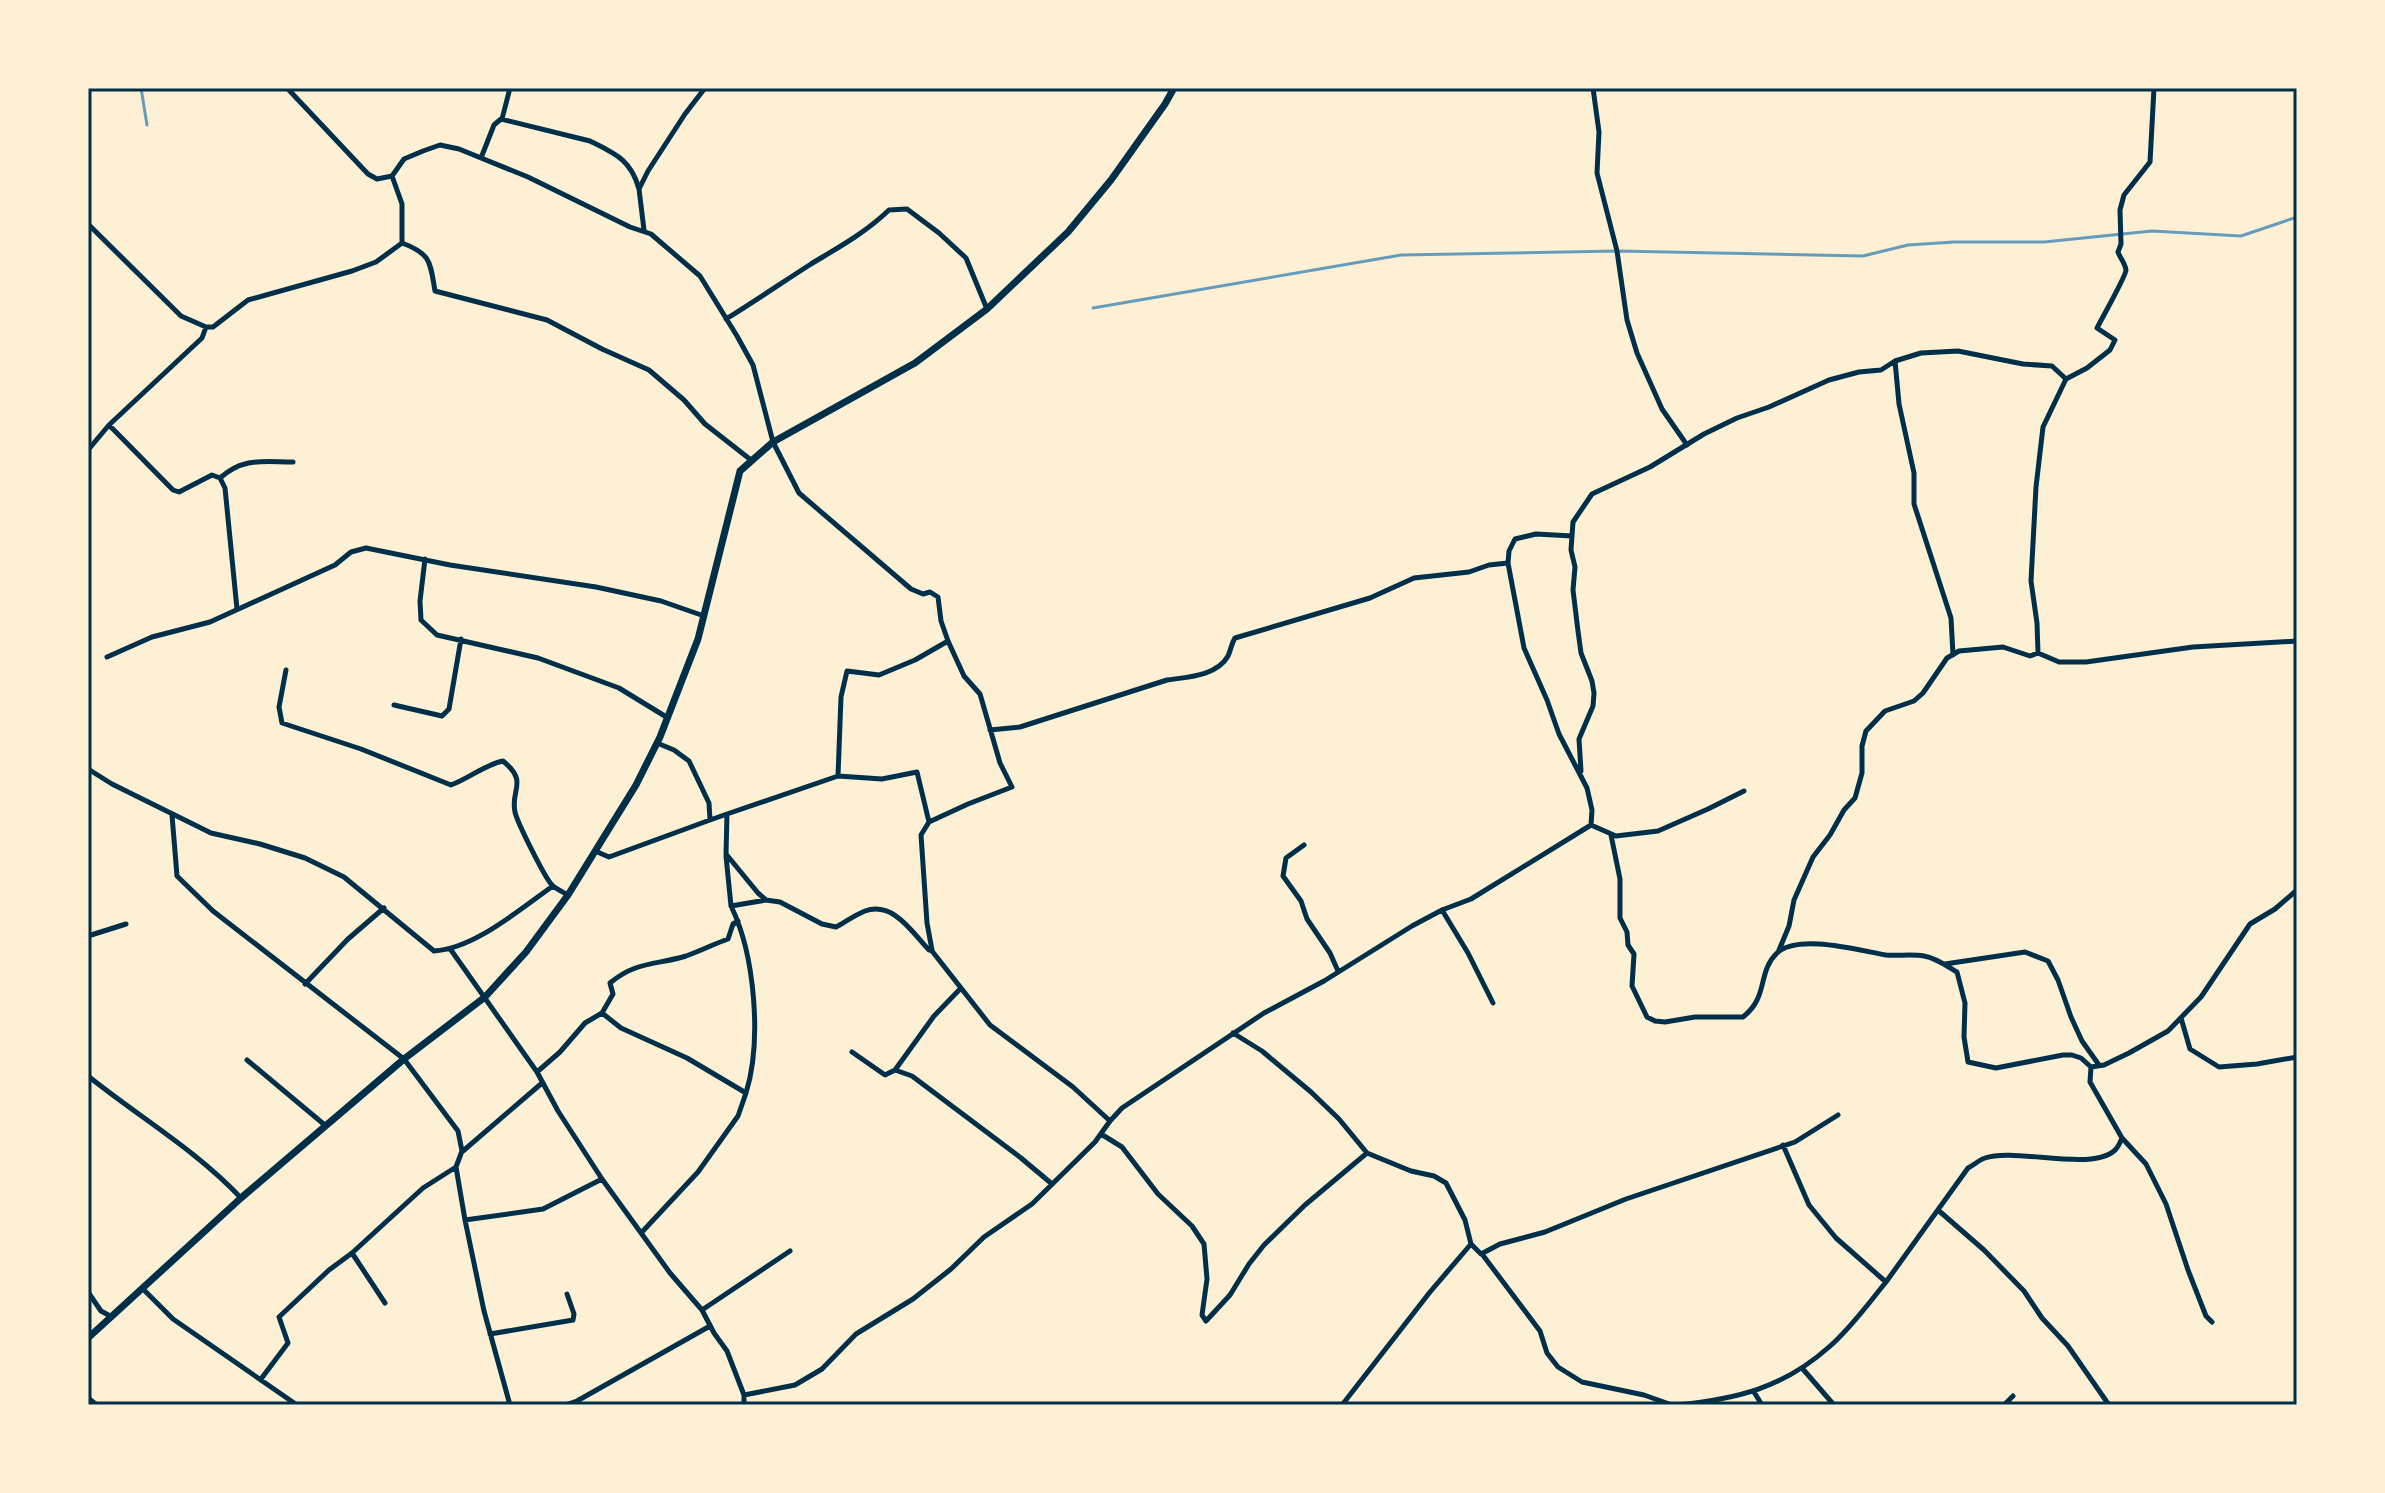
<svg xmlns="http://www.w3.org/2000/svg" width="2385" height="1493" font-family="Manrope,sans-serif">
	<rect width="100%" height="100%" fill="#fdf0d5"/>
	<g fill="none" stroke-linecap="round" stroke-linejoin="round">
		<path stroke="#669bbc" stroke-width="3" d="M141,88L147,125
			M1093,308L1401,255L1617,251L1863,256L1908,245L1954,242H2044L2152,231L2241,236L2297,217"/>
		<path stroke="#003049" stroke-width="5" d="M287,88L368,174L377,179L392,176
			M1593,88L1599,132L1597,173L1617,251L1627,320L1637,353L1662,409L1687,445
			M502,119L510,88
			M481,158L494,125L501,119L590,141C616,154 631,160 639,189
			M88,224L181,316L206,327H213L248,300L352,271L376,262L402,243V204L392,176L404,159L423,151L440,145L459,149L528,177L630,227L651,234L700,276L737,336L753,365L773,442L799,493L911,589L923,594L930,592L938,597L941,621L948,641L964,676L980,694L1000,763L1012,787L968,804L929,822L917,772L882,779L838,776
			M644,230L639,189L648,171L685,114L705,88
			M402,243C432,254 430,263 435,291L547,320L602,349L649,370L684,400L705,424L751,460
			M726,319C755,301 783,282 811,264C839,247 865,233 889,210L907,209L939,233L966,258L987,309
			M1895,361L1899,404L1914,473V504L1951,618L1953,655
			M109,425L173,490L179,492L212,475L220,478L225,488L237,609
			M88,450L109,425L202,338L206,327
			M220,478C244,457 263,462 293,462
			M425,559L420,601L421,620L437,635L538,658L619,688L668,718
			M2038,653L2059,662H2086L2193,647L2297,641
			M107,657L152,637L210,622L335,565L351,552L366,548L450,565L596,587L661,601L704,616
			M286,670L279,707L282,723L361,749L451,785C470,778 484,765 503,761C529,782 510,790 515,812C517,822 545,878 552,885C556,889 563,892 568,895
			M394,705L442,716L449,709L461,639
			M990,730L1020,727L1167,680C1187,677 1217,676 1228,656C1231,650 1231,644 1235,638L1370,598L1414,578L1469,572L1489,565L1508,563
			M657,743L674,750L689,761L709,803L710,820L727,814L726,854L758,893L766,900L780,902L822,924L836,927C845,922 855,915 865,911C893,901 912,932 929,950L932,951L990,1025L1073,1087L1110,1121
			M88,769L112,784L211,833L260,844L305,858L344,877L434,951C474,949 520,909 553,886
			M1581,771L1579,739L1593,706L1594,693L1592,681L1581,653L1578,631L1573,590L1575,567L1571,550L1573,522L1592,494L1650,467L1704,434L1737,418L1769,407L1829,380L1859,372L1881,370L1895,361L1921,353L1958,351L2023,364L2052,366L2066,379
			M727,814L838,776L841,697L847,671L879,675L915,660L948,641
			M172,815L177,876L213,911L404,1059L458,1131L462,1151L456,1167L465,1220L484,1311L510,1405
			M929,822L921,835L927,923L932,950
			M1591,825L1616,836L1658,831L1708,809L1744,791
			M1611,835L1620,879V918L1627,932L1628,945L1634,954L1632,986L1647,1017L1655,1021L1665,1022L1695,1017H1743C1769,997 1757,972 1777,953C1798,933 1861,951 1886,955C1899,956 1912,954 1924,956C1936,958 1947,966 1957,972L1965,1003L1964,1037L1968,1062L1996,1068L2063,1055H2072L2081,1058L2091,1067L2104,1065L2129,1053L2168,1031L2201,997L2250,924L2275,909L2297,890
			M1304,845L1286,858L1283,876L1301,901L1307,919L1330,953L1338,971
			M595,851L609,857L710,820
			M726,856L731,906
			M1442,910L1468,953L1493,1003
			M88,936L126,924
			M451,950L537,1072L558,1111L602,1179L670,1273L702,1310L714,1333L727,1351L744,1395V1405
			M1779,950L1789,926L1794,900L1813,857L1830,835L1844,810L1855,798L1862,773V746L1866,731L1885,711L1914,701L1923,693L1947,658L1959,651L2003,647L2030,656L2038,653L2037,623L2031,581L2036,487L2043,427L2066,379L2087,368L2110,350L2115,340L2097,328C2102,318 2126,276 2126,270C2125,263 2120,258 2118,252L2121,244L2120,210L2124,195L2150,162L2154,88
			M1945,964L2025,952L2048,961L2058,980L2071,1017L2082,1041L2099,1065
			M305,984L348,939L384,908
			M602,1013L613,994L610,983C636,961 657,965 686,956C700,951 714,944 728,939L733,924L738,921
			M2181,1018L2190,1049L2219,1067L2257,1064L2297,1057
			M1233,1033L1262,1051L1311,1092L1339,1119L1367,1153L1411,1171L1434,1176L1446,1183L1465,1220L1471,1244L1430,1292L1342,1405
			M852,1052L885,1075L895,1070L912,1076L1021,1158L1052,1184
			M247,1060L326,1126
			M2091,1067L2090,1082L2122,1138L2146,1164L2166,1204L2188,1270L2206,1316L2212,1322
			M895,1070L934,1016L961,988
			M537,1072L560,1052L585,1023L602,1013L621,1028L687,1058L746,1093C762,1041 755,955 731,906L766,900
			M88,1076C139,1117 196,1150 241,1198
			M1101,1134L1122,1147L1158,1194L1192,1226L1204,1244L1207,1279L1202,1315L1206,1321L1230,1295L1249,1264L1264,1245L1305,1205L1367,1153
			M1783,1145L1809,1205L1836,1238L1886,1282L1968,1168C1974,1165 1979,1160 1985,1158C2015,1147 2095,1173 2116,1149C2119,1146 2120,1142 2122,1138
			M463,1151L542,1083
			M1938,1210L1984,1250L2024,1291L2042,1318L2068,1346L2109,1405
			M465,1220L543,1209L602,1179
			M642,1232L698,1172L738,1116L746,1093
			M1471,1244L1481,1254L1500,1244L1545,1232L1626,1199L1795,1142L1838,1115
			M352,1253L385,1303
			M1482,1254L1540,1331L1547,1353L1558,1367L1582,1382L1644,1395L1672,1405
			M143,1289L173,1319L297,1405
			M88,1292L101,1311L112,1317
			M702,1310L790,1251
			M490,1334L573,1320L574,1314L567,1294
			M1802,1368L1834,1405
			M261,1379L288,1343L279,1317L329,1270L352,1253L423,1188L456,1167
			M1754,1392L1762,1405
			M744,1395L795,1385L822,1369L856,1334L913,1299L951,1269L984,1237L1032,1204L1095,1142L1110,1121L1122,1108L1264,1013L1324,981L1412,926L1442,910L1471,899L1591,825L1592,810L1587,788L1559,734L1547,700L1524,648L1508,563L1509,551L1515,539L1536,534L1572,536
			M88,1398L97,1405
			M565,1405L577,1401L710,1326
			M1677,1405C1737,1399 1783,1388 1829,1347C1850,1329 1868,1304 1886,1282
			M2004,1405L2013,1396"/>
		<path stroke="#003049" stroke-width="7" d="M88,1338L241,1198L404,1059L485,997L526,952L568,895L636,785L660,737L698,639L740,471L773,442L915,363L987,309L1068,232L1111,180L1165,104L1174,88"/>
	</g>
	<rect width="2385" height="1493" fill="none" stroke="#fdf0d5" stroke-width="180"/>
	<rect x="90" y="90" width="2205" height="1313" fill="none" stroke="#003049" stroke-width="3"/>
</svg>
